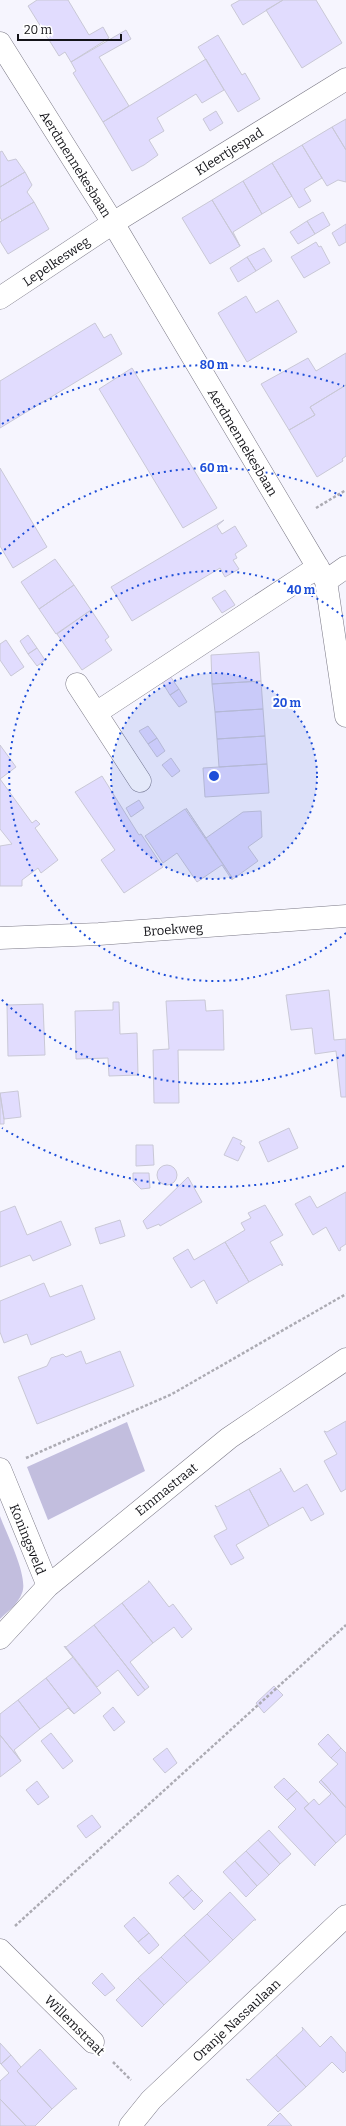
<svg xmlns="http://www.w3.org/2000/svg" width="346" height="2126" font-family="Bitter,serif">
	<rect width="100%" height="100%" fill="#f6f5fe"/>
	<path fill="#c2bede" d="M127,1422L145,1471L48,1520L27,1467Z
		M0,1516C6,1533 29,1577 22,1593C18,1604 8,1611 0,1619Z"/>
	<path fill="#e1dcfe" stroke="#c9c8d6" d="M37,0H68L89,35L103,27L109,38L71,62L65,52L59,56L28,6Z
		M240,0H283L243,25L231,5Z
		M283,0H316L342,43L302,68L266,10Z
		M126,30L131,39L99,57L129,106L103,122L73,73L76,71L71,62Z
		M218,35L242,75L245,73L260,99L238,112L198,47Z
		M206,59L224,90L202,103L196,94L157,118L164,131L149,140L158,155L144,165L132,171L103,122Z
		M216,111L223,123L210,131L203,119Z
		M346,119V150L332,127Z
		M332,127L346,150V182L338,180L327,186L302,145Z
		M302,145L322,178L304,189L311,201L299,208L272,163Z
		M2,151L8,161L16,159L25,172L0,187V152Z
		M272,163L292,196L262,214L243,181Z
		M25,172L32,185L27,192L34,202L0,222L2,221L0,217V187Z
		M243,181L262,214L233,232L240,246L212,200Z
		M212,200L240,246L210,264L182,218Z
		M34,202L49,229L8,254L0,241V222Z
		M323,212L330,225L315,234L307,221Z
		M307,221L315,234L298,244L290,232Z
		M346,224V242L339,246L332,233Z
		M316,242L319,247L321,246L330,263L304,278L291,257Z
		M264,248L272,261L256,271L247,257Z
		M247,257L256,271L238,282L230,268Z
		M246,296L256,313L278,300L297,332L247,362L218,313Z
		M95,323L104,338L111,334L122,354L0,428V381Z
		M346,353V385L310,407L315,415L289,430L261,384L308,358L316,371Z
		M132,368L217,508L183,528L99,389Z
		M346,385V456L342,459L343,461L317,477L289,430L315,415L310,407Z
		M0,468L47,547L13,568L0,546Z
		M224,520L217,526L222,534L235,526L247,546L235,554L237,558L233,560L239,569L225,577L220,568L132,621L111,587Z
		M55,559L74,585L39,609L21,582Z
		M74,585L91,610L56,634L39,609Z
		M225,590L235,605L222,613L212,598Z
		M91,610L109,637L105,640L112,650L82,670L57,634Z
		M28,635L37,648L28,654L20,641Z
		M6,640L24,667L11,676L0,660V644Z
		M37,648L45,660L37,666L28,654Z
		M259,652L261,681L212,684L211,655Z
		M170,676L179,689L170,695L162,682Z
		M261,681L263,709L215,712L212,684Z
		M179,689L187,702L179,707L170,695Z
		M263,709L265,736L217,739L215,712Z
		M148,726L157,738L148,744L139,731Z
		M265,736L267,764L219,767L217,739Z
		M157,738L165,751L157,757L148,744Z
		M0,745L16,767L0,779Z
		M171,758L180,771L172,777L162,765Z
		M267,764L269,793L205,797L203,768Z
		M102,776L139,835L141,834L163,867L124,893L101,860L115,850L75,792Z
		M0,779L32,823L36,820L40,824L35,828L58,860L41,873L38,868L22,880V886H0V846L12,844L0,829Z
		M139,800L144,808L131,817L126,808Z
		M186,808L206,838L243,812L261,811L262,837L248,847L258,861L233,879Z
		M185,809L233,879L232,880L222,865L197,882L177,853L163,863L145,836Z
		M329,990L334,1040L346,1039V1097H341L336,1051L315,1054L312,1028L291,1030L286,995Z
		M205,1000L206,1011L223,1010L224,1050H178L179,1103H154L153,1050L169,1049L166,1001Z
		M113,1002H119L120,1034L137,1033L138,1075L109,1076L108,1058L76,1059L75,1011L113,1010Z
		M43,1004L45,1055L8,1056L7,1005Z
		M18,1091L21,1117L4,1119L0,1093Z
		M0,1093L4,1119V1124H0Z
		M289,1128L298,1148L268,1162L259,1142Z
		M233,1137L242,1141L240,1144L245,1147L238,1161L224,1155Z
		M136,1145H153L154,1165L136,1166Z
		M157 1175a10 10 0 1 1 20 0a10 10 0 1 1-20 0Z
		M133,1173H149L150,1188L141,1189L133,1181Z
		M188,1177L202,1202L160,1226L159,1224L147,1229L143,1221Z
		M346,1192V1244L340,1248L341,1250L339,1251L326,1227L313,1235L295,1204L310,1196L317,1208Z
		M265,1205L283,1235L270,1242L283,1265L282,1266L281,1264L249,1282L225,1242L245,1230L241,1223L251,1218L248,1213Z
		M15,1206L27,1235L61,1221L71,1245L33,1261L30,1255L0,1267V1212Z
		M120,1220L125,1236L100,1244L95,1228Z
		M225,1242L249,1282L217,1301V1304L204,1280L191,1288L173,1258L188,1249L194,1260Z
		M44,1283L50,1297L82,1285L95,1319L31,1345L27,1334L4,1343L0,1332V1301Z
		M81,1351L86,1364L120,1351L134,1386L37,1424L18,1377L47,1366L51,1358L63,1354L66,1357Z
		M346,1421V1489L341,1492L324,1461L337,1454L324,1431L327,1432Z
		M280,1468L294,1492L307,1484L324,1514L311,1521L303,1507L269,1526L249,1489L281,1471Z
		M249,1489L269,1526L236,1545L244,1558L231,1565L214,1536L227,1529L215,1505L217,1507Z
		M148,1581H149L169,1607L173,1604L192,1629L182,1638L174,1627L153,1643L122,1603L149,1582Z
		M122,1603L153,1643L130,1662L149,1687L145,1690L94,1625Z
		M94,1625L145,1690L138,1696L118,1670L97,1687L65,1646L66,1647Z
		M64,1646L101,1693L74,1714L46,1678L73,1657Z
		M46,1678L74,1714L68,1708L40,1729L18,1700Z
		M274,1686L283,1695L264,1713L256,1703Z
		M18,1700L40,1729L14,1750L21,1761L0,1735V1714Z
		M113,1707L125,1722L114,1731L103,1716Z
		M51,1733L73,1761L63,1769L41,1741Z
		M328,1734L341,1748L331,1758L318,1744Z
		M0,1735L21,1761L0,1777Z
		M167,1748L177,1763L165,1773L153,1759Z
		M341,1748L346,1753V1808L321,1780L338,1764L331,1758Z
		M284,1778L297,1791L287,1800L274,1787Z
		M321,1780L346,1808V1834L336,1843L304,1808L314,1799L319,1805L331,1794L319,1782Z
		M37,1781L49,1797L38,1805L26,1790Z
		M297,1791L309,1804L304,1808L336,1843L315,1864V1866L278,1827L296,1809L287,1800Z
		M92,1815L101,1827L86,1838L77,1826Z
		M269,1830L291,1854L280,1864L258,1840Z
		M258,1840L280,1864L269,1875L246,1851Z
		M246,1851L269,1875L257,1886L235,1861Z
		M235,1861L257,1886L246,1897L223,1872Z
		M178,1875L192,1890L183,1898L169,1883Z
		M192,1890L203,1901L194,1910L183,1898Z
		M230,1892L256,1920H254L233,1940L207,1914Z
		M207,1914L233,1940L210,1962L184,1935Z
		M134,1917L149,1933L138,1942L124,1926Z
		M149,1933L159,1945L149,1954L138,1942Z
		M184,1935L210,1962L187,1983L161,1957Z
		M161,1957L187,1983L164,2005L138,1978Z
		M102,1973L115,1988L105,1996L92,1983Z
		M138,1978L164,2005L142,2027L116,2000Z
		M302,2027L320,2047L331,2036L346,2053V2070L343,2073L332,2062L306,2087L276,2055L303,2030Z
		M0,2043L11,2055L1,2064L0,2063Z
		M40,2049L77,2089H74L52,2109L17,2071Z
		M11,2055L21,2067L17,2071L52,2109L35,2126H26L0,2099V2081L9,2073L1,2064Z
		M276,2055L306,2087L278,2112L246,2079L249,2080Z
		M0,2099L26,2126H0Z
		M280,2113L292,2126H267Z"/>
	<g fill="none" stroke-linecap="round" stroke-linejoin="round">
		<g stroke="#7c7a87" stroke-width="23">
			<path id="minor" d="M0,43L113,223L326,581L346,716
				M0,298L113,223L346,79
				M326,581L346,567
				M77,684L140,781
				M96,713L318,567
				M0,938L99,934L346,916
				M0,1469L48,1586
				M0,1638L48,1586L229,1438L346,1359
				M0,1950L93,2042
				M130,2126L151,2100L346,1916"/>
		</g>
		<path stroke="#acabb3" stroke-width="2.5" stroke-dasharray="3 2" stroke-linecap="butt" d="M316,508L346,490
			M26,1458L172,1394L346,1294
			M15,1926L346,1625
			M113,2062L131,2080"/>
		<use href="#minor" stroke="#fff" stroke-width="22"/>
	</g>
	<circle cx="214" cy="776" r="103" fill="#1d4ed8" fill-opacity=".12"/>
	<g fill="none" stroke="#1d4ed8" stroke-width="2" stroke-dasharray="2 4">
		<circle cx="214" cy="776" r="103"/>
		<path d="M346 933A205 205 0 1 1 346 619"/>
		<path d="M344 1055A308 308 0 0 1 0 998M0 554A308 308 0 0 1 344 497"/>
		<path d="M344 1166A411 411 0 0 1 2 1128M2 424A411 411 0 0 1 344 386"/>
	</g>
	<g text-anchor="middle" stroke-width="4" stroke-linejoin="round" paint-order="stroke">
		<g font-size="13" fill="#131318" stroke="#fff">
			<text transform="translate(229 151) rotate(-32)" y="5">Kleertjespad</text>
			<text transform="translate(76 164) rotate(58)" y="5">Aerdmennekesbaan</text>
			<text transform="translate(56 261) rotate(-34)" y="5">Lepelkesweg</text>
			<text transform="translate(243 442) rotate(59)" y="5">Aerdmennekesbaan</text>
			<text transform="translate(173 929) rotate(-4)" y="5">Broekweg</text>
			<text transform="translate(166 1489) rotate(-39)" y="5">Emmastraat</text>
			<text transform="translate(28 1539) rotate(68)" y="5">Koningsveld</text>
			<text transform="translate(236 2020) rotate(-43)" y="5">Oranje Nassaulaan</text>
			<text transform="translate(75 2025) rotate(45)" y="5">Willemstraat</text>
		</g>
	</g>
	<circle cx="214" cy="776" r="6" fill="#1d4ed8" stroke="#fff" stroke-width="2"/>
	<g font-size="12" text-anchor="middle" font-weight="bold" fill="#1d4ed8" stroke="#fff" stroke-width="4" stroke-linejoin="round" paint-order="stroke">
		<text x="214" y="369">80 m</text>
		<text x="214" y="472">60 m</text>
		<text x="301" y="594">40 m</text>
		<text x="287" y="707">20 m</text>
	</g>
	<path d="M18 34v6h103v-6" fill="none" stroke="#131318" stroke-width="2"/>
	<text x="24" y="34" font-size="12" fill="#131318" stroke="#ffffff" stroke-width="3" paint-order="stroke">20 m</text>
</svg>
